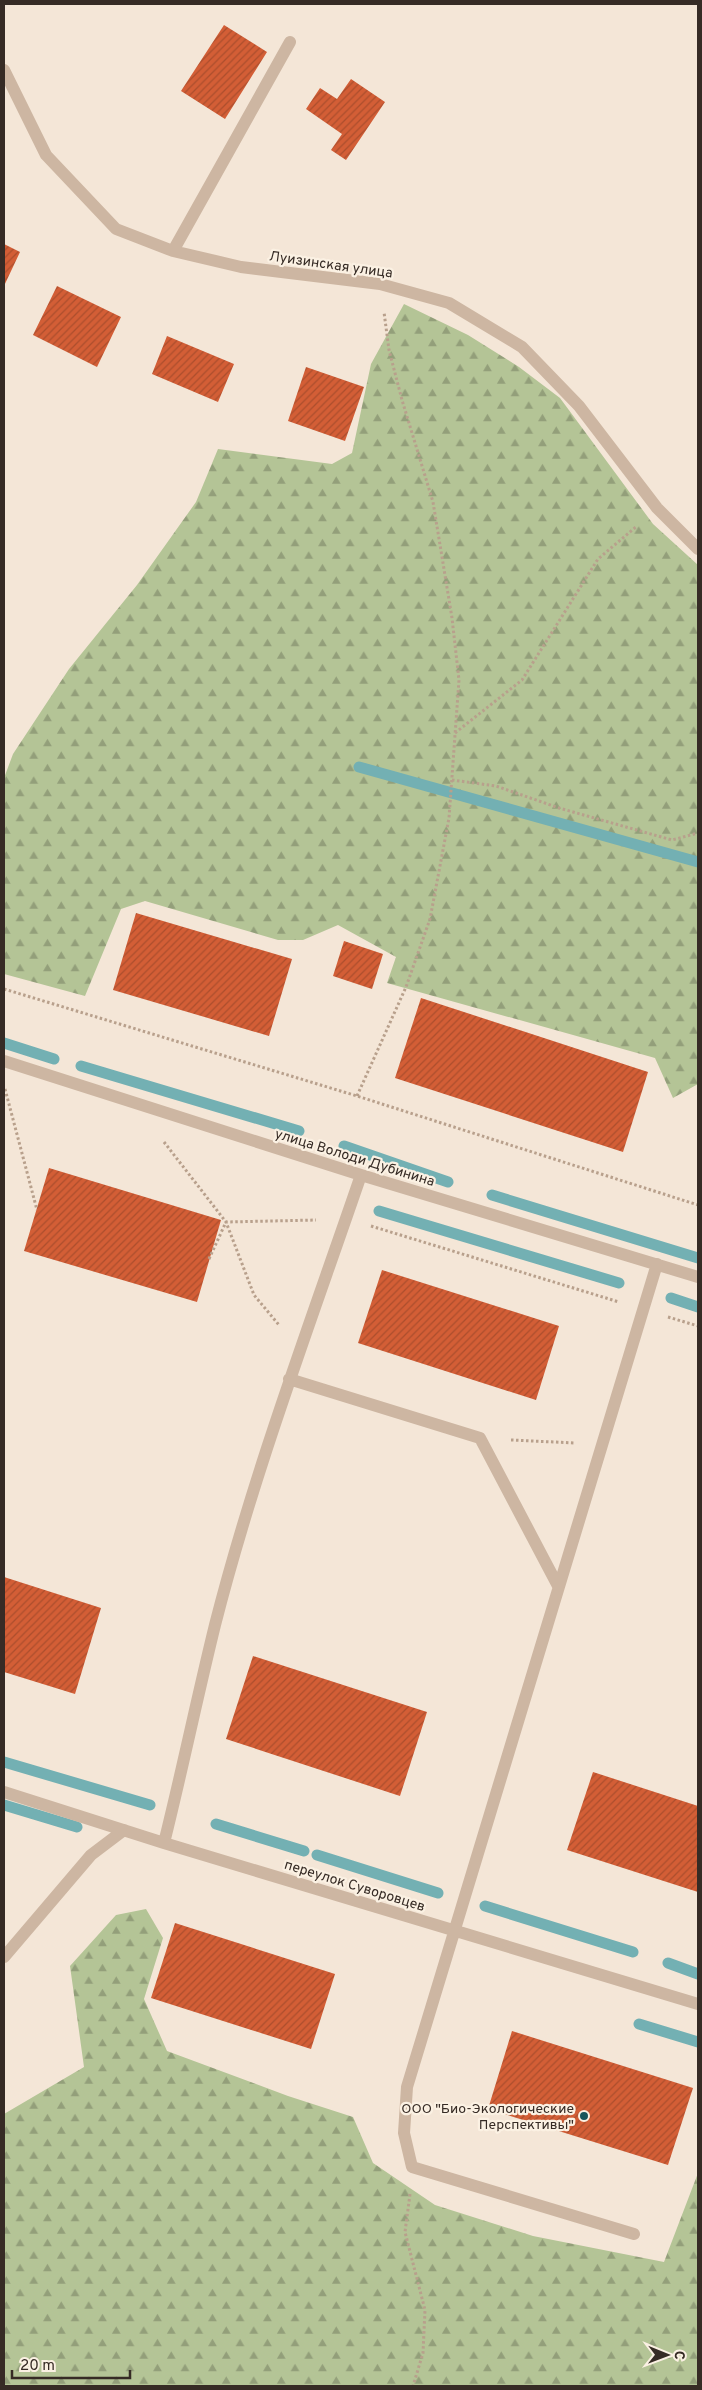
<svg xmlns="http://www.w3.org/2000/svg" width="702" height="2390" font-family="Overpass,sans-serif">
	<defs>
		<pattern id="forest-firs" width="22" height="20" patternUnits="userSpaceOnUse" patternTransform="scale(1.25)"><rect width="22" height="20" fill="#b4c496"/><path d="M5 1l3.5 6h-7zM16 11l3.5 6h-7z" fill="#939f7a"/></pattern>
		<pattern id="building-hatch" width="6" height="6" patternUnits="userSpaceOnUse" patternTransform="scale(1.25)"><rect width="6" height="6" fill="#d35e36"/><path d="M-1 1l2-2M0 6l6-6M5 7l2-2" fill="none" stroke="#ac4e2d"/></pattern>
	</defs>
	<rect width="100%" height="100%" fill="#f4e6d7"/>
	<path fill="url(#forest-firs)" d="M404,304L468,335L519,367L560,398L653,524L698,565V1084L673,1098L655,1058L387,983L396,957L338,925L303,940H278L145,901L121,909L85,996L4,974V778L13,754L69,669L137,585L196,502L218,449L332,464L352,453L371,364Z
		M146,1909L163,1938L144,1999L167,2051L288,2096L353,2117L373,2163L435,2205L533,2236L664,2262L698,2173V2386H4V2114L84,2067L70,1966L116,1915Z"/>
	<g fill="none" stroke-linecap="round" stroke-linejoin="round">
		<path stroke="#73b0b3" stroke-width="11" d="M359,767L698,862
			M4,1043L54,1059
			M81,1066L299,1131
			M344,1146L448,1182
			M492,1195L698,1258
			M379,1211L619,1283
			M671,1298L698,1307
			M4,1762L150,1805
			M4,1805L77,1827
			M216,1824L304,1851
			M317,1855L438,1893
			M485,1906L633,1952
			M668,1963L698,1974
			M639,2024L698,2042"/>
	</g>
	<path fill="url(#building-hatch)" d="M224,25L267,52L225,119L181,91Z
		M351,79L385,102L346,160L331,150L342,134L306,109L320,88L337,99Z
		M4,244L20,252L4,286Z
		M57,286L121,317L97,367L33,335Z
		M167,336L234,364L218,402L152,374Z
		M306,367L364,387L345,441L288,421Z
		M136,913L292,959L269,1036L113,990Z
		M344,941L383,954L372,989L333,976Z
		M421,998L648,1072L623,1152L395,1078Z
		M49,1168L221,1220L197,1302L24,1251Z
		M382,1270L559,1326L536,1400L358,1343Z
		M4,1577L101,1608L75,1694L4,1672Z
		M253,1656L427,1712L400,1796L226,1739Z
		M593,1772L698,1806V1892L567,1850Z
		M175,1923L335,1974L311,2049L151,1998Z
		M512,2031L693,2088L668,2165L488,2109Z"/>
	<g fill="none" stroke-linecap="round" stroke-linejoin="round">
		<path stroke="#b8a08c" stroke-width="3" stroke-dasharray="2.5 2.5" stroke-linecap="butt" d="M455,733L522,680L598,559L637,526
			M452,780L496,786L559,808L672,840L698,833
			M4,989L357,1096L698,1205
			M5,1089L37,1210
			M357,1096L406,987L430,919L449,818L459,680L452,618L433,502L402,400L389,350L384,312
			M164,1142L226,1222L254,1295L279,1325
			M371,1226L619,1302
			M209,1259L226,1222L316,1220
			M668,1317L698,1326
			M511,1440L575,1443
			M410,2194L405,2232L425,2310L423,2353L413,2386"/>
		<path stroke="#cdb6a2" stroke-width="12" d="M4,70L46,155L116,229L173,251L241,267L380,284L449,303L522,347L579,406L657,508L698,549
			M173,251L290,42
			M4,1061L361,1175L698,1277
			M289,1379L480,1438L558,1586
			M4,1792L164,1843L698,2004
			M164,1843C182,1771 197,1698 215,1625C254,1472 310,1324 361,1175
			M4,1957L91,1855L124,1830
			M634,2234L412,2167L404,2133L407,2087L657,1264"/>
	</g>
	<circle fill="#17565c" stroke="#fbf1e3" stroke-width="2" cx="584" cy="2116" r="5"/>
	<g text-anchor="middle" stroke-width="4.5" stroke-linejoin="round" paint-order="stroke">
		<g font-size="14" fill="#362b25" stroke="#fbf1e3">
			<text transform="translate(331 264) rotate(8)" y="5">Луизинская улица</text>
			<text transform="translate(355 1157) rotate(17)" y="5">улица Володи Дубинина</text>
			<text transform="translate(355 1885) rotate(17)" y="5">переулок Суворовцев</text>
		</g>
		<g font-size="14" fill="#362b25" stroke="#fbf1e3" text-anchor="end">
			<text x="574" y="2113">ООО "Био-Экологические<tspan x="574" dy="16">Перспективы"</tspan></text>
		</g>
	</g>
	<rect width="702" height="2390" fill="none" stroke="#362b25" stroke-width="10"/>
	<g transform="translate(667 2355) rotate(91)" stroke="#fbf1e3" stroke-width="4" paint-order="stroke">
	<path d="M0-4L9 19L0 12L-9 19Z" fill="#362b25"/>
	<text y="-8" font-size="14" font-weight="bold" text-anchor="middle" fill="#362b25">С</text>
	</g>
	<path d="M12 2370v8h118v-8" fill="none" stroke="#362b25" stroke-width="2.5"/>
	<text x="20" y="2370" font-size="15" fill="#362b25" stroke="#fbf1e3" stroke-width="4" paint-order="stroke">20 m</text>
</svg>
